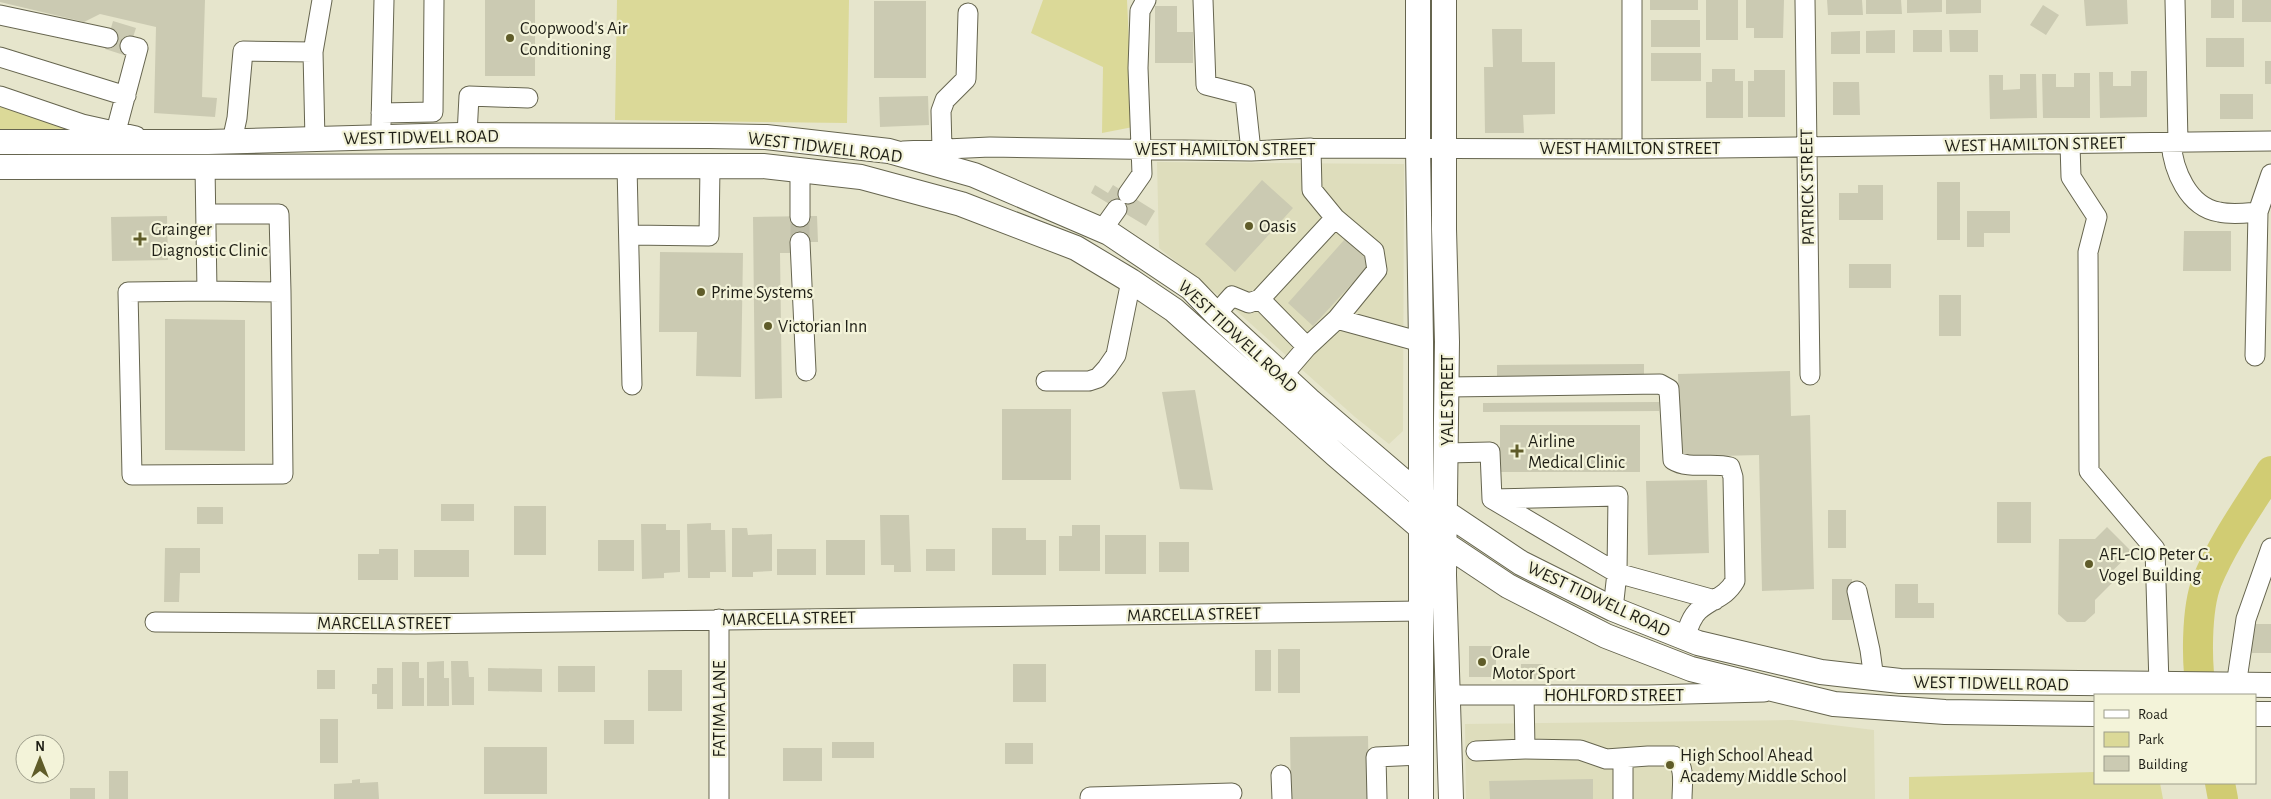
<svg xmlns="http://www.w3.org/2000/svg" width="2271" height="799" font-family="'Alegreya Sans',sans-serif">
	<rect width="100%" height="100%" fill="#e6e5cc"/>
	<path fill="#deddbc" d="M1157,162L1404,164L1403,431L1389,444L1355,417L1223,299L1159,248Z
		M1792,720L1874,730L1875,799H1466L1465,724Z"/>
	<path fill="#dbd998" d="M617,0H849L847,123L615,120Z
		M1043,0H1127L1133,127L1102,133L1103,67L1031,33Z
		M0,102L73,127L71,133H0Z
		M2095,772V783H2160L2163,799H1909V777Z"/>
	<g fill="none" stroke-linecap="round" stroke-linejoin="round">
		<path stroke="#d1cc73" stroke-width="30" d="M2202,695C2196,665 2196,609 2207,581C2223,542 2249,506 2271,471
			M2220,783L2223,799"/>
	</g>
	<path fill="#cbcab2" d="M0,0H205L202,97L217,98L215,117L154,113L156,27L100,14L84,22L0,2Z
		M485,0H535V76H485Z
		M1650,0H1698V10H1650Z
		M1706,0H1738V40H1706Z
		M1746,0H1784L1783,38H1754V28H1746Z
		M1827,0H1862L1863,15H1828Z
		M1866,0H1901L1902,14H1866Z
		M1907,0H1942V12L1907,13Z
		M1946,0H1981V13L1946,14Z
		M2084,0H2127L2128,24L2086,26Z
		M2211,0H2234V18H2211Z
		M2242,0H2271V22H2242Z
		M874,1H926V78H874Z
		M2043,5L2059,15L2046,35L2030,25Z
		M1155,6H1177V32H1193V63H1155Z
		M1651,20H1700V47H1651Z
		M113,21L136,28L127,56L105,49Z
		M1492,29H1522V62H1555V114L1523,115L1524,133H1485L1484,67H1493Z
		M1895,30V53H1866V31Z
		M1913,30H1942V52H1913Z
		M1949,30H1978V52H1950Z
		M1860,31V54H1831V32Z
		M2206,38H2244V67H2206Z
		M1651,53H1701V81H1651Z
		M2265,61H2271V84H2265Z
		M1712,69H1735V81H1743V118H1706V82H1712Z
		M1754,70H1785V117H1748V81H1754Z
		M2131,71H2147V117L2100,118L2099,72H2113V86H2131Z
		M2074,73H2090V118H2043L2042,74H2056V87H2074Z
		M2020,74H2036L2037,118L1990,119L1989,75H2003V90L2020,89Z
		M1833,82H1859L1860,115H1833Z
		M2220,94H2253V119H2220Z
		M928,96L929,125L880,127L879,97Z
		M1262,180L1293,208L1235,272L1205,244Z
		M1937,182H1960V240H1937Z
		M1095,185L1108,193L1113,185L1155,211L1146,226L1091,193Z
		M1858,185H1883V220H1839V193H1858Z
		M1967,211H2010V233H1984V247H1967Z
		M167,216L168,260L112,261L111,217Z
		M817,216L818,242H790V253H780L782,398L755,399L753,217Z
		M2184,231H2231V271H2183Z
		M1345,239L1371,263L1313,326L1288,303Z
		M660,252L743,253L741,377L696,376L697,332H659Z
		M1849,264H1891V288H1849Z
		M1939,295H1961V336H1939Z
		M165,319L245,320V451L165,450Z
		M1644,364V379L1497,381V365Z
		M1790,371L1791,416L1810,415L1814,589L1762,591L1759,455L1680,457L1678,374Z
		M1195,390L1213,490L1180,489L1162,392Z
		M1659,402V411L1483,412V403Z
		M1002,409H1071V480H1002Z
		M1500,425H1640V472H1500Z
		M1707,480L1709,553L1648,555L1646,481Z
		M1997,502H2031V543H1997Z
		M441,504H474V521H441Z
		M514,506H546V555H514Z
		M197,507H223V524H197Z
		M1828,510H1846V548H1828Z
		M880,515H909L911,572H894V565H881Z
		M711,523V530H725L726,572H710V578H688L687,524Z
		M641,524H666V530H680V572L664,573V578L642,579Z
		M1072,525H1100V571H1059V536H1072Z
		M2107,527L2132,552L2107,576L2113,582L2095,600V613L2085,622H2067L2058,614L2059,539H2095Z
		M732,528H747L748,535L772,534V571L753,572V577H732Z
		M992,528H1026V540H1046V575H992Z
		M1105,535H1146V574H1105Z
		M598,540H634V571H598Z
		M826,540H865V575H826Z
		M1159,542H1189V572H1159Z
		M165,548H200V573H180L179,602H164Z
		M379,549H398V580H358V554H379Z
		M777,549H816V575H777Z
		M926,549H955V571H926Z
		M414,550H469V577H414Z
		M1832,579H1852V620H1832Z
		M1895,584H1918V603H1934V618H1895Z
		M2252,624H2271V653H2252Z
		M1469,646H1496V677H1469Z
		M1278,649H1300V693H1278Z
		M1255,650H1271V691H1255Z
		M444,661V678H449V706H427V662Z
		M451,661H468L469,677H474V705H452Z
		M402,662H419V678H424V706H402Z
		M1013,664H1046V702H1013Z
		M1521,664H1543V676H1554V668H1564V679H1521Z
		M558,666H595V692H558Z
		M377,668H393V709H377V694H372V684H377Z
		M488,668L542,669V692L488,691Z
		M317,670H335V689H317Z
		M648,670H682V711H648Z
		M320,719H338V763H320Z
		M604,720H634V744H604Z
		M1368,736L1369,799H1291L1290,737Z
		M832,742H874V758H832Z
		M1005,743H1033V764H1005Z
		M484,747H547V794H484Z
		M783,748H822V781H783Z
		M109,771H128V799H109Z
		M360,779V783L378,782L379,799H334V784L352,783V780Z
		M1593,779V799H1490L1489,781Z
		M70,788H95V799H70Z"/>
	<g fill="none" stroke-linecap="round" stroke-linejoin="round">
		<path stroke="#bebda8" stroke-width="19" stroke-dasharray="19 9" stroke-linecap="butt" d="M800,217V242"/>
		<g stroke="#66654f" stroke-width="21">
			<path id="minor" d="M1203,0L1206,85L1245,95L1251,151
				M1805,0L1810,375
				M2175,0L2178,142
				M0,15L108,38
				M313,52L322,0
				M0,57L126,96
				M0,96L82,124L136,136
				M381,113L433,112L434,0
				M381,124L384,0
				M467,135L469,96L528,98
				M232,141L237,118L243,51L313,52L315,140
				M115,142L116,131L138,48L130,46
				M2171,142C2173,170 2188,207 2219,212C2232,215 2246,213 2258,212
				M2070,144L2071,177L2097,217L2088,252L2089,471L2155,549L2159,685
				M1311,148L1312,190L1335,218
				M942,149L941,111L945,100L966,79L968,13
				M1632,149V0
				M903,151L990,147L1251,151L1311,148L1632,149L2271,141
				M627,166L632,385
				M205,167L207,291
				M800,171V217
				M1128,194L1142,174L1138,68L1140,11L1146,0
				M206,214H279L281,292
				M1102,230L1117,209
				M629,235L709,236L710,166
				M800,242L806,371
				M207,291L281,292L283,474L132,475L128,292Z
				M1260,299L1307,347
				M1216,314L1232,296L1249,303L1260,299L1335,218L1374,251L1377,270L1337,319L1307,347L1282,376
				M1337,319L1421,342
				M2255,356L2258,212L2271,174
				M1046,381H1089L1098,378L1107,368L1116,355L1131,281
				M1447,387L1660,384L1669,389L1673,460C1689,470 1712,462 1730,467L1733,477L1735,581C1725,598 1713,598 1699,610C1691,617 1688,628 1685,638
				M1447,453L1490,452L1492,499
				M1857,591L1870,650L1874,679
				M1613,609L1617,573L1618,496L1492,499L1617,573L1715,600
				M719,619V799
				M155,622L415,624L1422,611
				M2236,686L2246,619L2271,548
				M1448,695H1648L1764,692
				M1524,695L1525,749L1580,750L1606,759L1648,756H1674C1686,767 1682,784 1682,799
				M1476,751L1525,749
				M1623,758V799
				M1281,775L1282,799
				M1090,797L1232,793
				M1377,799L1376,757L1420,755"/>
		</g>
		<g stroke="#66654f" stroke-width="26">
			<path id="major" d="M1418,0V148L1421,342V799
				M1444,0V229L1447,342L1444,575L1451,799
				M0,142H208L460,135L709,136L766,137L889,151L974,175L1109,233L1191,288L1216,314L1309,400L1421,496L1521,563L1613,609L1698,643L1821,672L1900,681L2271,685
				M0,167L763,166L861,177L961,204L1076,248L1131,281L1174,310L1336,455L1421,528L1508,586L1606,636L1691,669L1834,704L1945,712L2095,714
				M2255,714H2271"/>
		</g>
		<use href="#minor" stroke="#fff" stroke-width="19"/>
		<use href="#major" stroke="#fff" stroke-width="24"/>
	</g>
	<g fill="#5f5c29" stroke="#f3f3d9" stroke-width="2">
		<circle cx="510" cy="38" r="5"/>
		<circle cx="1249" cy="226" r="5"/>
		<path d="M137.5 231.5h5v5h5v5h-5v5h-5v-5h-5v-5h5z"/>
		<circle cx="701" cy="292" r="5"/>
		<circle cx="768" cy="326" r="5"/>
		<path d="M1514.5 443.5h5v5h5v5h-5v5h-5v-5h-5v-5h5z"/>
		<circle cx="2089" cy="564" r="5"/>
		<circle cx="1482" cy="662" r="5"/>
		<circle cx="1670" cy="765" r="5"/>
	</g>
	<g text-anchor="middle" stroke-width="4.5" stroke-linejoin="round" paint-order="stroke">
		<g font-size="18" fill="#1f1f16" stroke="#f3f3d9" text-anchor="start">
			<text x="520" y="34">Coopwood's Air<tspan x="520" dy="21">Conditioning</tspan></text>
			<text x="1259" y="232">Oasis</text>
			<text x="151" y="235">Grainger<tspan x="151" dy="21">Diagnostic Clinic</tspan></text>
			<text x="711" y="298">Prime Systems</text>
			<text x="778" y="332">Victorian Inn</text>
			<text x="1528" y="447">Airline<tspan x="1528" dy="21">Medical Clinic</tspan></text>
			<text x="2099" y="560">AFL-CIO Peter G.<tspan x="2099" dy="21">Vogel Building</tspan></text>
			<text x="1492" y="658">Orale<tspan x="1492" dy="21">Motor Sport</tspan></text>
			<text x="1680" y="761">High School Ahead<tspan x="1680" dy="21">Academy Middle School</tspan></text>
		</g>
		<g font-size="18" fill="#1f1f16" stroke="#f3f3d9">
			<text transform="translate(421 137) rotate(-1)" y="6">WEST TIDWELL ROAD</text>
			<text transform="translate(2035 144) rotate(-1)" y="6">WEST HAMILTON STREET</text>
			<text transform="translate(825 147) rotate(7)" y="6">WEST TIDWELL ROAD</text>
			<text x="1630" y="154">WEST HAMILTON STREET</text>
			<text x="1225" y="155">WEST HAMILTON STREET</text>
			<text transform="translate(1807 187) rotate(-91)" y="6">PATRICK STREET</text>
			<text transform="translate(1238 336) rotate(43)" y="6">WEST TIDWELL ROAD</text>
			<text transform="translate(1447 400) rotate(-90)" y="6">YALE STREET</text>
			<text transform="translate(1599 599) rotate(25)" y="6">WEST TIDWELL ROAD</text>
			<text transform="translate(1194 614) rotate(-1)" y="6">MARCELLA STREET</text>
			<text transform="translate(789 618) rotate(-1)" y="6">MARCELLA STREET</text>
			<text x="384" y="629">MARCELLA STREET</text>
			<text transform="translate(1991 683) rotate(1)" y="6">WEST TIDWELL ROAD</text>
			<text x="1614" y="701">HOHLFORD STREET</text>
			<text transform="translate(719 709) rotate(-90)" y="6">FATIMA LANE</text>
		</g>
	</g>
	<rect x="2094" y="694" width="162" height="90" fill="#f3f3d9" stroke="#9e9e8b"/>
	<rect x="2104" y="710" width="25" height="8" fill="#ffffff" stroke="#9e9e8b"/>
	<text x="2138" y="719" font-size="15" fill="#1f1f16">Road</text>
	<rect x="2104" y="732" width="25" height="15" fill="#dbd998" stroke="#9e9e8b"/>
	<text x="2138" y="744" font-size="15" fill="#1f1f16">Park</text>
	<rect x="2104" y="756" width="25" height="15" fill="#cbcab2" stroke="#9e9e8b"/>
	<text x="2138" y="769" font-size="15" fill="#1f1f16">Building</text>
	<g transform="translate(40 759)"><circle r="24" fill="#f3f3d9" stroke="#9e9e8b"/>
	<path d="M0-4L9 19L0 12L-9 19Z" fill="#5f5c29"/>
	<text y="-8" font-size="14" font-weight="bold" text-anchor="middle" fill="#1f1f16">N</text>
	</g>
</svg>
